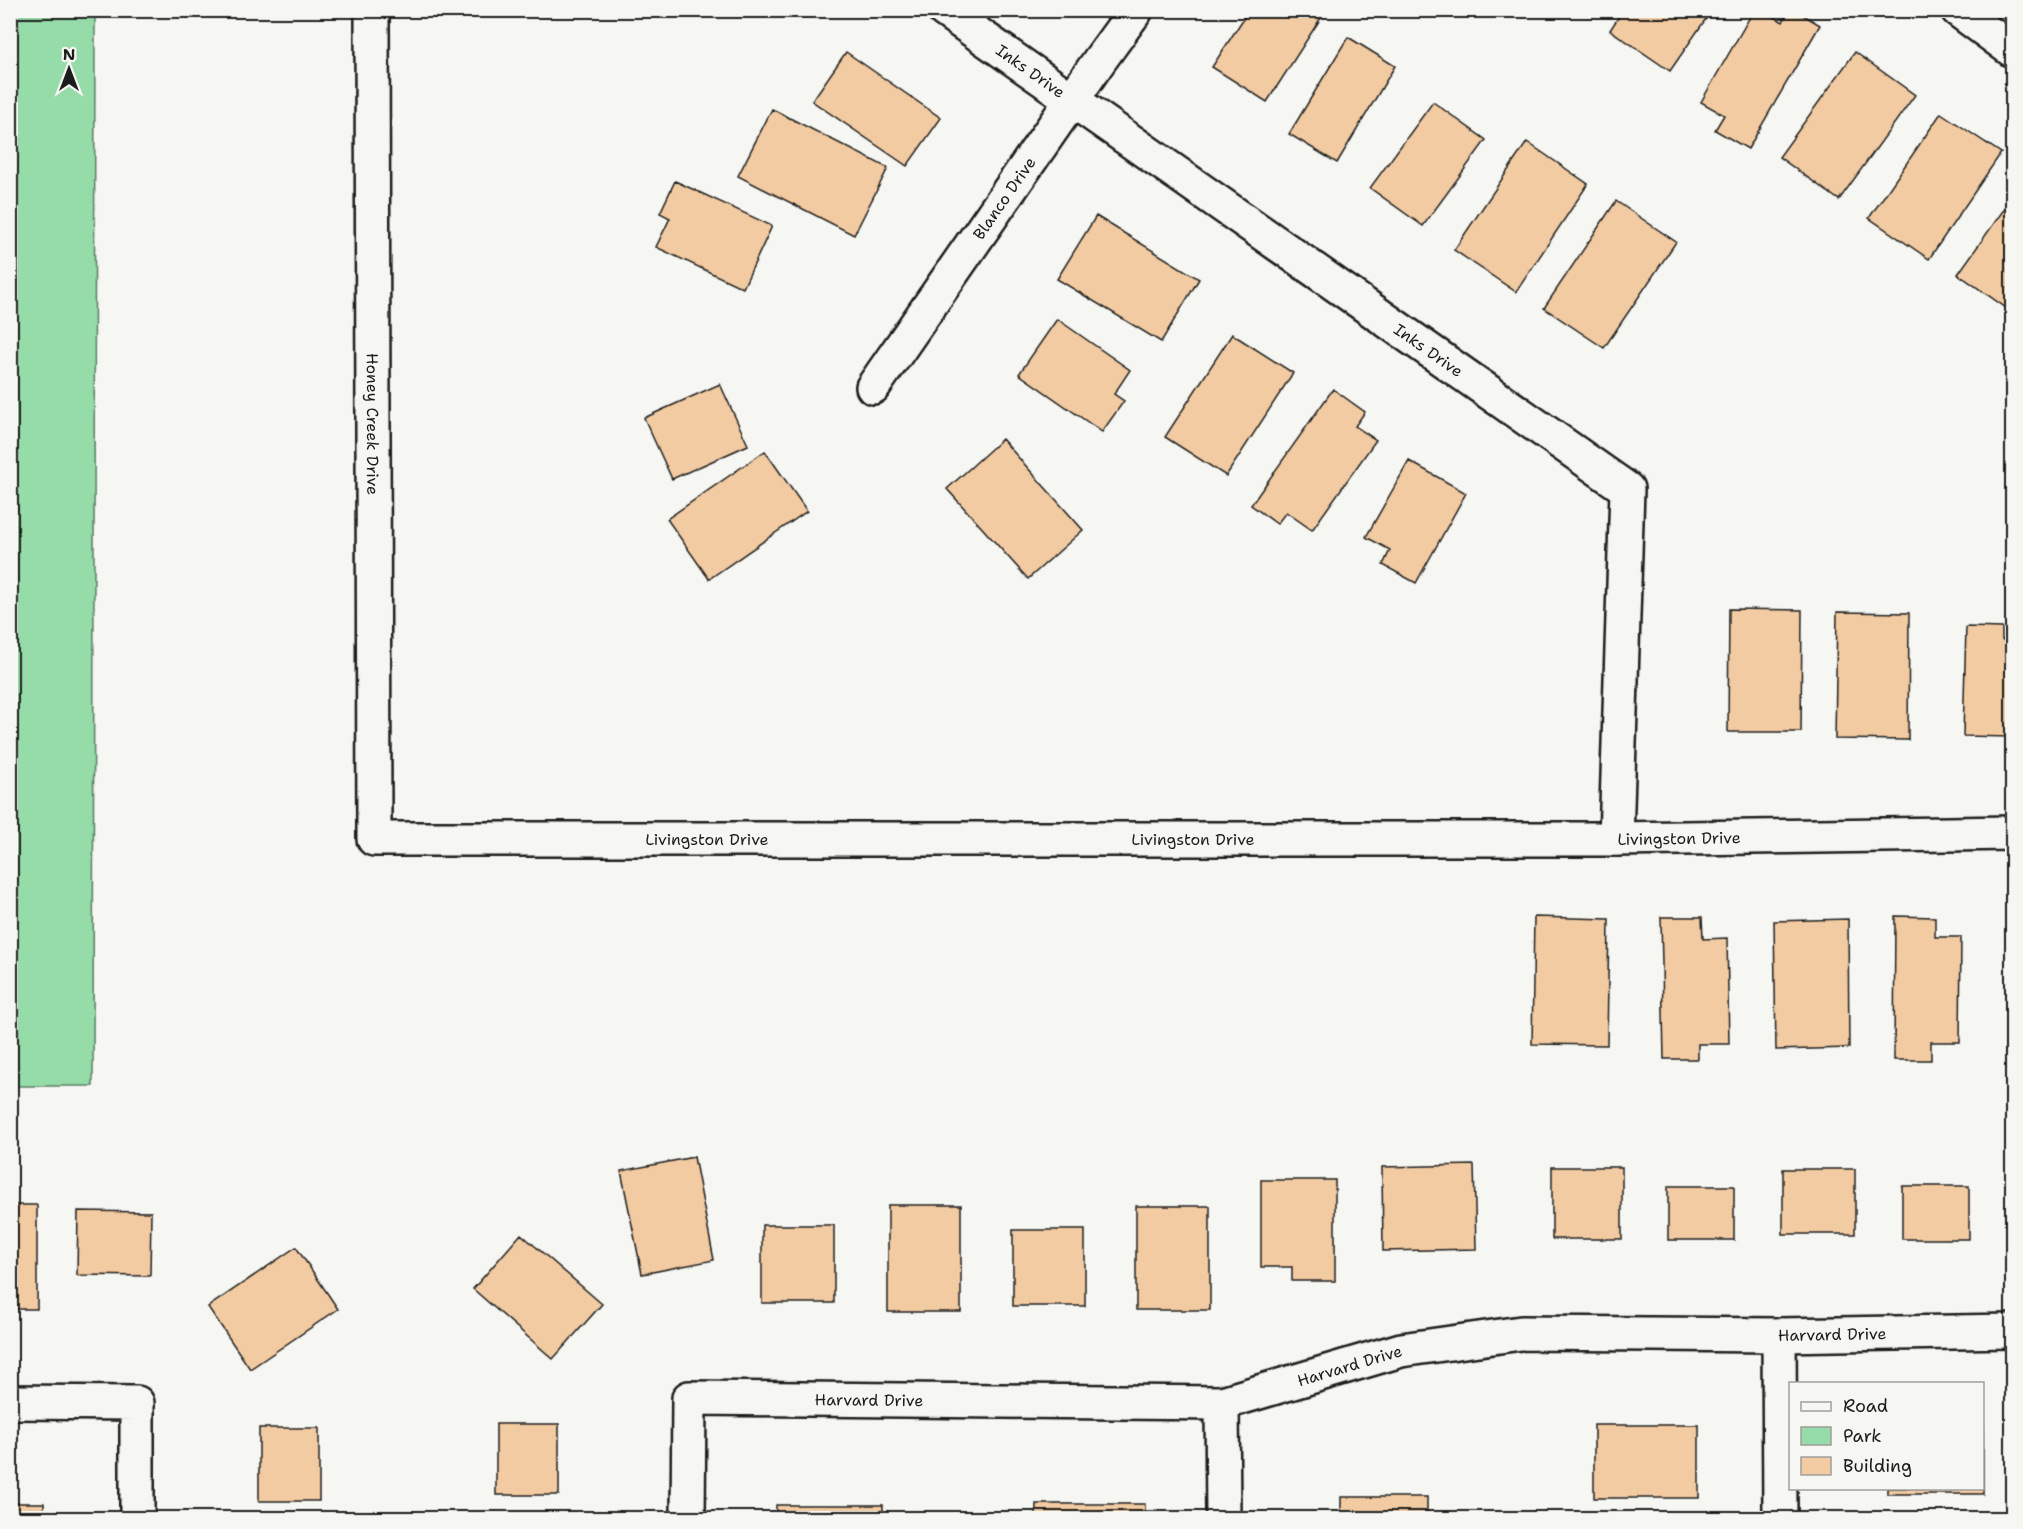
<svg xmlns="http://www.w3.org/2000/svg" width="2023" height="1529" font-family="'Shantell Sans',sans-serif">
	<rect width="100%" height="100%" fill="#f6f6f2"/>
	<filter id="ink" filterUnits="userSpaceOnUse"><feTurbulence type="fractalNoise" baseFrequency=".0167" numOctaves="2"/><feDisplacementMap in="SourceGraphic" scale="12" xChannelSelector="R" yChannelSelector="G"/><feConvolveMatrix kernelMatrix="1 2 1 2 8 2 1 2 1" color-interpolation-filters="sRGB"/></filter>
	<g filter="url(#ink)">
		<path fill="#95dca9" stroke="#587c62" stroke-width="1.5" d="M11,10L95,11L93,1086H11Z"/>
		<path fill="#f2cba2" stroke="#1c1c1c" stroke-width="1.5" d="M1249,10H1326L1267,102L1212,67Z
			M1623,10H1712L1670,71L1610,30Z
			M1754,10H1763L1783,22L1789,10H1795L1820,25L1748,149L1715,130L1724,115L1701,102Z
			M1348,37L1395,66L1337,163L1289,134Z
			M846,52L941,118L907,166L812,101Z
			M1855,52L1915,95L1839,200L1779,157Z
			M1433,102L1486,140L1423,226L1370,188Z
			M772,109L888,168L854,235L738,176Z
			M1941,113L2001,153L1929,259L1869,218Z
			M1527,142L1588,184L1516,292L1454,250Z
			M675,181L772,226L743,288L656,247L670,218L660,213Z
			M2012,198V312L1958,274Z
			M1616,201L1676,242L1604,348L1544,308Z
			M1096,216L1199,279L1161,342L1057,279Z
			M1057,319L1130,370L1114,394L1124,401L1102,432L1019,374Z
			M1232,334L1293,373L1226,476L1165,437Z
			M720,384L748,445L672,479L644,418Z
			M1333,389L1365,412L1355,426L1376,440L1312,530L1286,512L1277,524L1251,505Z
			M1002,439L1083,530L1028,579L947,489Z
			M765,451L807,511L709,579L667,519Z
			M1409,461L1466,493L1416,583L1383,565L1390,550L1366,537Z
			M1729,609L1802,610L1801,732H1728Z
			M1837,612L1909,613L1908,740L1835,739Z
			M1966,627L2002,628V640H2012V737L1963,736Z
			M1895,916L1935,917V937H1961L1960,1042H1931V1060H1894Z
			M1534,917L1609,919L1607,1045L1532,1044Z
			M1661,917H1702L1703,939L1727,938L1729,1044H1698V1059H1664Z
			M1848,919L1849,1048L1776,1050L1774,921Z
			M694,1157L714,1260L642,1274L621,1171Z
			M1474,1165L1476,1249L1383,1251L1382,1167Z
			M1552,1167H1622V1239H1552Z
			M1783,1169H1855V1234H1783Z
			M1261,1180H1335V1281H1292V1267H1261Z
			M1668,1186H1734V1240H1668Z
			M1902,1186H1969V1239H1902Z
			M10,1205H37V1309H10Z
			M888,1205H961V1312H888Z
			M1136,1206H1210V1310H1136Z
			M78,1211L151,1212L150,1276L77,1275Z
			M762,1225H834V1303H762Z
			M1013,1230H1085V1306H1013Z
			M521,1234L602,1304L553,1359L473,1289Z
			M296,1247L338,1309L250,1369L208,1307Z
			M1983,1420V1494H1887V1488H1982Z
			M496,1424H559V1495H496Z
			M1594,1425H1699V1498H1594Z
			M259,1428H319V1501H259Z
			M1341,1497H1427V1518H1341Z
			M10,1503H44V1518H10Z
			M1036,1504H1145V1518H1036Z
			M776,1505H883V1518H776Z"/>
		<g fill="none" stroke-linecap="round" stroke-linejoin="round">
			<g stroke="#1c1c1c" stroke-width="38">
				<g id="minor">
					<path id="s1" d="M372,10L374,839H1616L2012,833"/>
					<path id="s2" d="M944,10L1627,489L1616,839"/>
					<path d="M1958,10L2012,50"/>
					<path id="s3" d="M873,387L1099,61L1136,10"/>
					<path d="M1779,1335L1780,1518"/>
					<path d="M10,1402L137,1403V1518"/>
					<path d="M1222,1403L1223,1518"/>
					<path id="s4" d="M688,1518L689,1398L1222,1403L1401,1350L1521,1333L1779,1335L2012,1331"/>
				</g>
			</g>
			<use href="#minor" stroke="#f6f6f2" stroke-width="33"/>
		</g>
	</g>
	<g text-anchor="middle" stroke-width="6" stroke-linejoin="round" paint-order="stroke">
		<g font-size="16" fill="#1c1c1c" stroke="#f6f6f2">
			<text dy="6" stroke="none"><textPath href="#s2" startOffset="106">Inks Drive</textPath></text>
			<text dy="6" stroke="none"><textPath href="#s3" startOffset="230">Blanco Drive</textPath></text>
			<text dy="6" stroke="none"><textPath href="#s2" startOffset="592">Inks Drive</textPath></text>
			<text dy="6" stroke="none"><textPath href="#s1" startOffset="414">Honey Creek Drive</textPath></text>
			<text dy="6" stroke="none"><textPath href="#s1" startOffset="2134">Livingston Drive</textPath></text>
			<text dy="6" stroke="none"><textPath href="#s1" startOffset="1162">Livingston Drive</textPath></text>
			<text dy="6" stroke="none"><textPath href="#s1" startOffset="1648">Livingston Drive</textPath></text>
			<text dy="6" stroke="none"><textPath href="#s4" startOffset="1272">Harvard Drive</textPath></text>
			<text dy="6" stroke="none"><textPath href="#s4" startOffset="786">Harvard Drive</textPath></text>
			<text dy="6" stroke="none"><textPath href="#s4" startOffset="300">Harvard Drive</textPath></text>
		</g>
	</g>
	<rect width="2023" height="1529" fill="none" stroke="#f6f6f2" stroke-width="36"/>
	<rect x="18" y="18" width="1987" height="1493" fill="none" stroke="#1c1c1c" stroke-width="2" filter="url(#ink)"/>
	<rect x="1789" y="1382" width="195" height="108" fill="#f6f6f2" stroke="#9f9f9c" stroke-width="1.5"/>
	<rect x="1801" y="1402" width="30" height="9" fill="#f6f6f2" stroke="#9f9f9c" stroke-width="1.5"/>
	<text x="1843" y="1412" font-size="18" fill="#1c1c1c">Road</text>
	<rect x="1801" y="1427" width="30" height="18" fill="#95dca9" stroke="#9f9f9c" stroke-width="1.5"/>
	<text x="1843" y="1442" font-size="18" fill="#1c1c1c">Park</text>
	<rect x="1801" y="1457" width="30" height="18" fill="#f2cba2" stroke="#9f9f9c" stroke-width="1.5"/>
	<text x="1843" y="1472" font-size="18" fill="#1c1c1c">Building</text>
	<g transform="translate(69 69)" stroke="#f6f6f2" stroke-width="4.5" paint-order="stroke">
	<path d="M0-4.5L10 22L0 15L-10 22Z" fill="#1c1c1c"/>
	<text y="-9" font-size="16" font-weight="bold" text-anchor="middle" fill="#1c1c1c">N</text>
	</g>
</svg>
